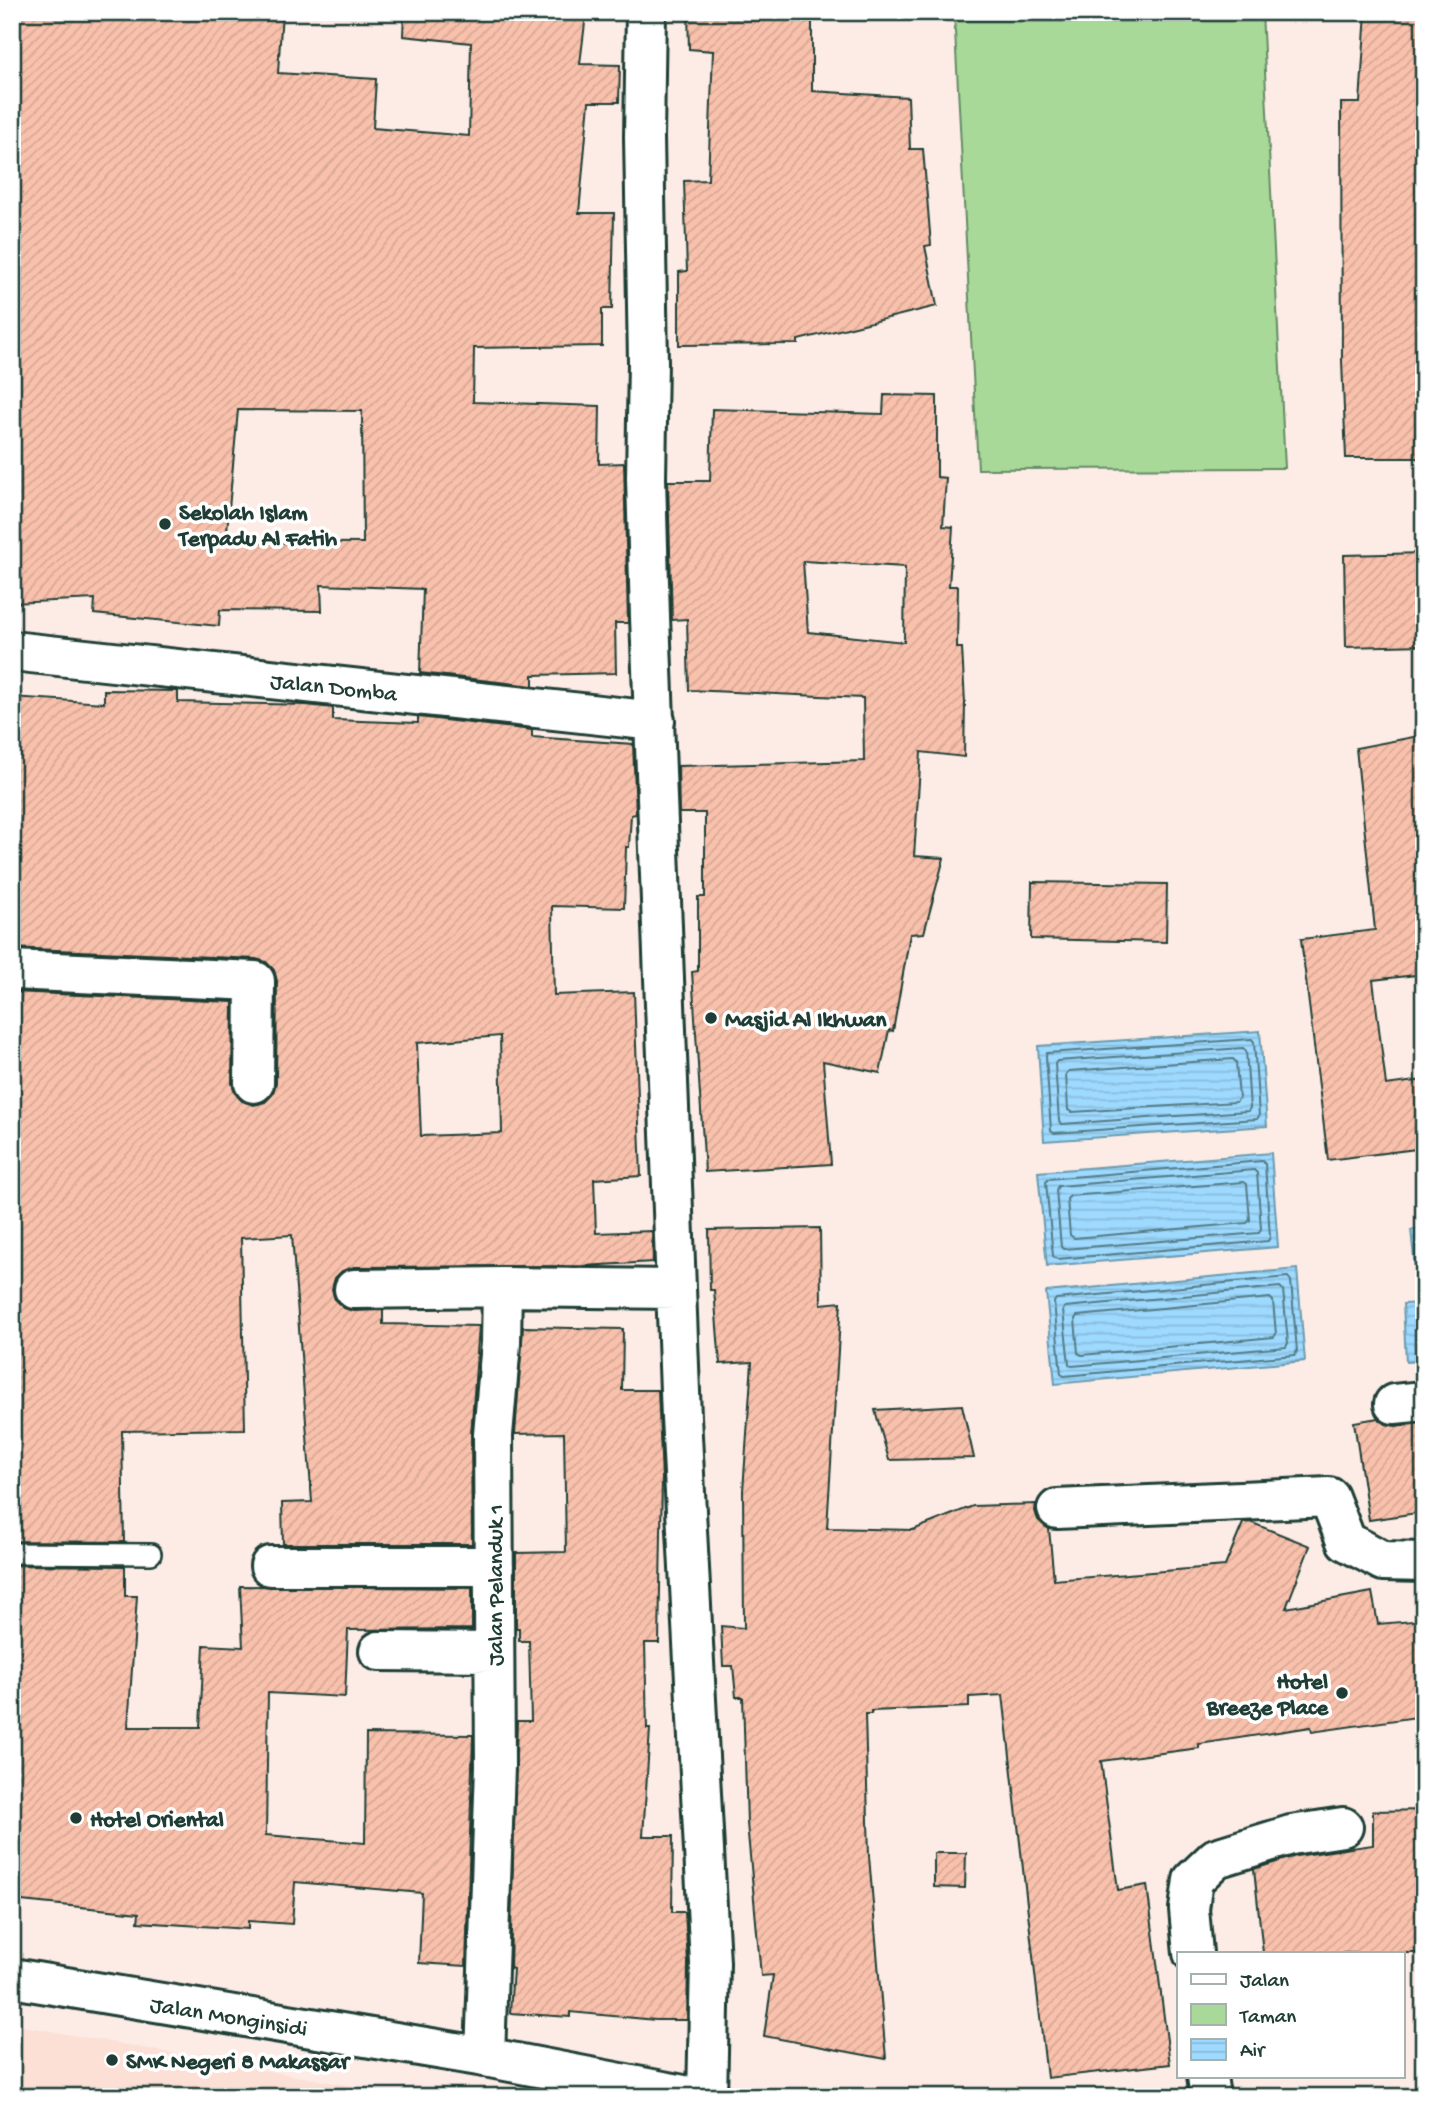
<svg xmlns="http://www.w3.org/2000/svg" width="1436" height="2109" font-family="'Gochi Hand',sans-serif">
	<defs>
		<pattern id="water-rules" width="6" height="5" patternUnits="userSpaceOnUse" patternTransform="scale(1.75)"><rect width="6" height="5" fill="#9ed9ff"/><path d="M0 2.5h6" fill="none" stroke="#88bbdb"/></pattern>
		<pattern id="building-hatch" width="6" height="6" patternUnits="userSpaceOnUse" patternTransform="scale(1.75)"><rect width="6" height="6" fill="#f9c1ac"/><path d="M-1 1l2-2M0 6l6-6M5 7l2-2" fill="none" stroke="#d5a795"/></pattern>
	</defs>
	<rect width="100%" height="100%" fill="#fdece6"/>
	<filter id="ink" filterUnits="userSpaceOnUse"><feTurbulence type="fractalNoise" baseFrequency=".0143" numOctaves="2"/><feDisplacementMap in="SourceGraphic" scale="14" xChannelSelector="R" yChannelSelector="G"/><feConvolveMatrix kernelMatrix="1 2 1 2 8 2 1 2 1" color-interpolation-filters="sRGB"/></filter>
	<g filter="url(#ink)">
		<path fill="#fcdfd5" d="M12,2024L412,2097H12Z"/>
		<path fill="#a9d999" stroke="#648b66" stroke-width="2" d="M954,12H1262L1285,468L978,469Z"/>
		<path fill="url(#water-rules)" stroke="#6b9bae" stroke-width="2" d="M1260,1031L1267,1126L1044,1141L1038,1046Z
			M1271,1153L1278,1247L1047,1266L1038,1172Z
			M1424,1229V1295H1418L1411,1230Z
			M1297,1269L1305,1361L1055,1384L1046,1292Z
			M1424,1303V1361L1406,1362L1403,1304Z"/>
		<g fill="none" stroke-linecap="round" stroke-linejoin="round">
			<path stroke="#527b85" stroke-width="2" d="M1252,1039L1254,1042L1259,1116L1257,1119L1054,1133L1051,1131L1046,1056L1047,1053Z
				M1243,1048L1246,1051L1250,1108L1248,1111L1062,1124L1059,1121L1055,1064L1057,1061Z
				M1233,1059L1236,1062L1239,1098L1236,1102L1072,1112L1068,1110L1066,1074L1069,1071Z
				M1262,1161L1265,1164L1270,1237L1268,1241L1057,1259L1053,1256L1046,1182L1048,1179Z
				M1254,1170L1257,1173L1261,1229L1259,1233L1064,1249L1061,1247L1056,1190L1058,1186Z
				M1244,1182L1247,1184L1250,1220L1247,1223L1074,1238L1070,1235L1067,1199L1070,1196Z
				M1288,1277L1291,1281L1297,1351L1295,1355L1064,1376L1061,1374L1054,1302L1056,1299Z
				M1280,1287L1283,1290L1288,1343L1286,1347L1072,1366L1069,1364L1063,1310L1065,1307Z
				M1270,1298L1273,1301L1276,1334L1274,1337L1082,1355L1078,1353L1075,1319L1077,1316Z"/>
		</g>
		<path fill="url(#building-hatch)" stroke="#1f3d34" stroke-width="2" fill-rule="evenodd" d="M12,12H282L278,73L376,79L373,128L469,136L471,43L403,36L404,12H559L586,15L580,64L620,65L619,102H589L579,213H614L612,309H602V346L474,348L473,402L600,406L599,464L624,463L628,623H615L616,673L533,675V686L420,673L423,589L321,585L322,611L220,610L219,626L94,614L95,599L12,603ZM238,410L362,411L363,543L226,542Z
			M688,12H812V91L908,97L910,149H923L931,245L925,246L937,306L798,340V344L679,345V272L687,271L684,181L708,180L713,51L689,49Z
			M1366,12H1424V458H1346L1342,361L1341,103H1360Z
			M884,395L937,396V477L946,478L943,526L953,527L949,586H958L957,648H962L965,703L964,757L921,752L914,856L944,858L924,933L910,934L893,1031L889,1030L880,1073L823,1061L831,1164L705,1172L692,972L698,971V897H705V813H679L678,766L864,761L863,698L689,690L687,619L672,620L668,481H710L712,409L883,414ZM803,561L905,567L904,642L808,632Z
			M1424,553V645L1346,647L1344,555Z
			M104,690L178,691V702L306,705L333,708V720L418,723V717L532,730V737L633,744L636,814L631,815L629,847H626L624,908L552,906L554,995L634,992L641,1176L594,1179L596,1233L652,1231L653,1262L583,1266L354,1267L342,1271L335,1278L332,1289L335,1300L344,1308L354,1311L383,1310V1324L479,1326L471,1435L472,1544H283L282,1503L312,1502L292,1235L241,1238L245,1429L122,1431L124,1542L12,1541V992L233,1002L232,1083L235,1093L242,1101L254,1105L265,1102L272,1095L276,1083L277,981L274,970L266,962L256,959L12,948V697L104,703ZM500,1036L502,1133L421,1136L417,1043Z
			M1424,735V974L1373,980L1386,1085L1424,1080V1148L1328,1160L1301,939L1375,930L1356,748Z
			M1032,882L1167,884L1166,942L1031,939Z
			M820,1228L821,1304L841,1302L827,1528L913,1530L973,1506L1036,1504L1035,1511L1038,1520L1049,1529L1054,1580L1225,1566L1243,1523L1250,1522L1310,1546L1286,1608L1372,1592L1378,1624L1424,1620V1716L1312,1732L1311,1727L1199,1744V1748L1101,1761L1118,1890L1147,1885L1170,2064L1047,2078L1003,1695L969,1697V1707L871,1711V1714H865L869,1856L886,2059L764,2036L773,1975L761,1976L747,1823L743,1697H736L733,1666H723L721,1626L744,1628L743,1491L752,1362L720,1364L714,1290H710L709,1230Z
			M523,1327L623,1329L622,1390H658L662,1479L659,1643H645L647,1729H650L643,1836H673L672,1912H685L688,1963L687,2020H656L570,2012V2017L510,2013L513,1969L510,1968L517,1721H531L529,1641H519V1628H516V1553L566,1552L564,1433L515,1434Z
			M962,1405L974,1458L889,1460L875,1410Z
			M1378,1418L1386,1424L1395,1426L1424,1423V1512L1369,1520L1354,1422Z
			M12,1565L125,1566V1596H137L128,1727H200L204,1645L243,1647L240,1586L472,1588V1629L348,1630L345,1697L268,1693L266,1835L365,1843L366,1734L473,1735L466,1966L419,1963L422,1893L295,1882L292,1924L248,1921V1929L138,1922L139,1913L12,1900Z
			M1424,1810V1953H1263L1254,1869L1296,1856L1373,1845V1811Z
			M934,1853H966L965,1888L934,1887Z"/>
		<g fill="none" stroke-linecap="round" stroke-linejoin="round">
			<g stroke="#1f3d34" stroke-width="24">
				<path id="lane" d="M12,1553L151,1554"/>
			</g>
			<g stroke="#1f3d34" stroke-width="44">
				<path id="street" d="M646,12L644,137L648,362L646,478L650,617L681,1417L710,1963L707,2097
					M12,651L655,721
					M12,970L255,981L254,1083
					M354,1289L502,1287
					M1394,1404L1424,1401
					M1057,1509L1329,1497L1346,1541L1383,1561L1424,1562
					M270,1566H494
					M379,1651L494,1652
					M1193,1953L1189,1909L1193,1880L1216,1858L1291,1835L1343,1827
					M485,2057L495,1766L493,1435L501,1343L502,1287L676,1289
					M1207,2076L1210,2097"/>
			</g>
			<g stroke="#1f3d34" stroke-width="44">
				<path id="secondary" d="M12,1978L485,2057L694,2097"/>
			</g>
			<use href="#lane" stroke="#fff" stroke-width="19"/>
			<use href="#street" stroke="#fff" stroke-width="38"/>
			<use href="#secondary" stroke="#fff" stroke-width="38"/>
		</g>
	</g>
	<g fill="#1f3d34" stroke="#fff" stroke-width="2.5">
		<circle cx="165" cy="524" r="7"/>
		<circle cx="711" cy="1018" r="7"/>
		<circle cx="1342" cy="1693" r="7"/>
		<circle cx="76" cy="1818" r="7"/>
		<circle cx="112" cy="2060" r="7"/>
	</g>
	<g text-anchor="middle" stroke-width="7" stroke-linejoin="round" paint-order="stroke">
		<g font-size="23" font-weight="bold" fill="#1f3d34" stroke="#fff" text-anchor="start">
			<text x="179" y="519">Sekolah Islam<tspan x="179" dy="26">Terpadu Al Fatih</tspan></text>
			<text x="725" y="1026">Masjid Al Ikhwan</text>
			<text x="1328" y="1688" text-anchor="end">Hotel<tspan x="1328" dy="26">Breeze Place</tspan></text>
			<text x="90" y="1826">Hotel Oriental</text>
			<text x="126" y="2068">SMK Negeri 8 Makassar</text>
		</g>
		<g font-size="23" fill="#1f3d34" stroke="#fff">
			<text transform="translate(334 686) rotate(6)" y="8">Jalan Domba</text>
			<text transform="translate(494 1585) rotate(-90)" y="8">Jalan Pelanduk 1</text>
			<text transform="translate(229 2015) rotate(9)" y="8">Jalan Monginsidi</text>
		</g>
	</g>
	<rect width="1436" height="2109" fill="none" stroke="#fff" stroke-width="42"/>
	<rect x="21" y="21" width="1394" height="2067" fill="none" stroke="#1f3d34" stroke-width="2.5" filter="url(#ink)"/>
	<rect x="1177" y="1952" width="228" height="126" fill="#ffffff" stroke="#a5b1ae" stroke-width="2"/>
	<rect x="1191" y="1974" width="35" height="10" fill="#ffffff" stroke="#a5b1ae" stroke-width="2"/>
	<text x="1240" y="1986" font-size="21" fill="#1f3d34">Jalan</text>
	<rect x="1191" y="2004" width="35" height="21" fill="#a9d999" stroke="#a5b1ae" stroke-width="2"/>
	<text x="1240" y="2022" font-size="21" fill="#1f3d34">Taman</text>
	<rect x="1191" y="2039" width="35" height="21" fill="url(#water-rules)" stroke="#a5b1ae" stroke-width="2"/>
	<text x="1240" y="2056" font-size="21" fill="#1f3d34">Air</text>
</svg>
